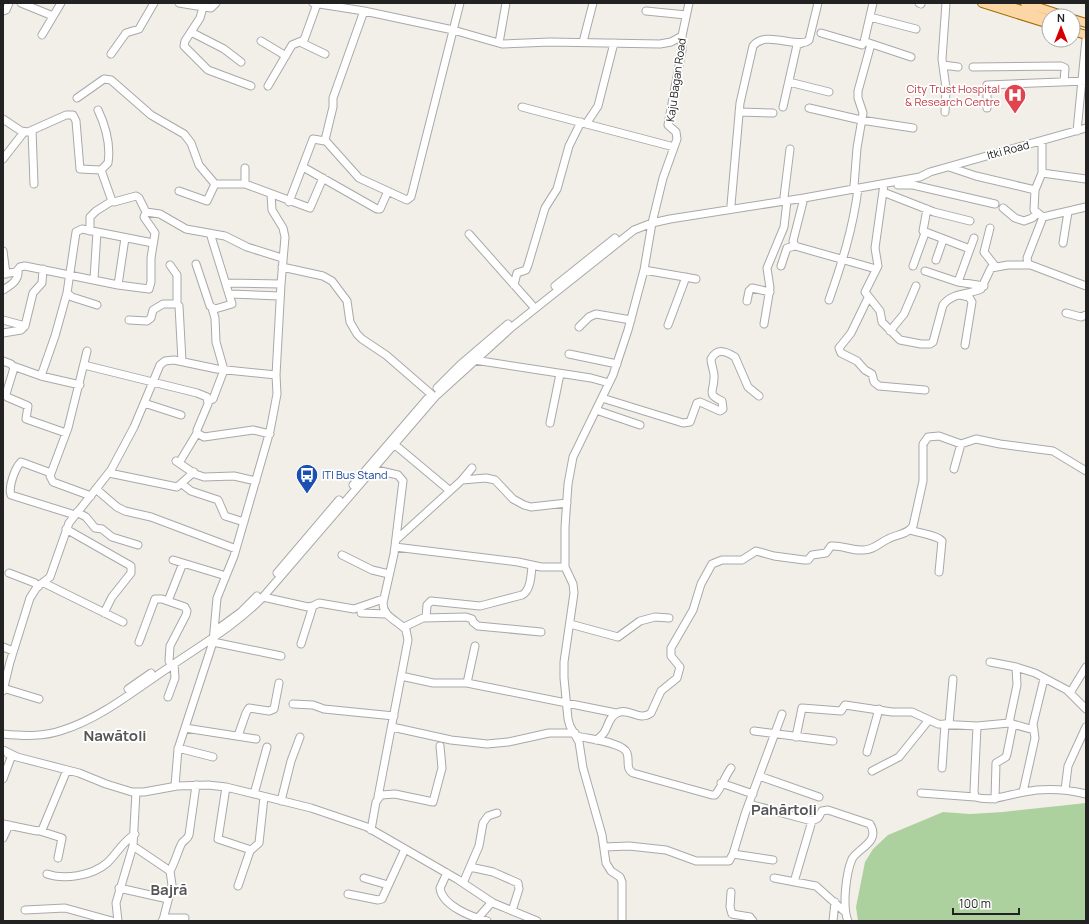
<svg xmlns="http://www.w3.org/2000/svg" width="1089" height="924" font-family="Manrope,sans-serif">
	<rect width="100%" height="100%" fill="#f2efe9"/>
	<path fill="#add19e" d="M1086,803V921H858L856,907L865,862L873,849L888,835L943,812L970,814L1003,812Z"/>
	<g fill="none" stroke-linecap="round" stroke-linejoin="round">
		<g stroke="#a9a9a9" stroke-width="9">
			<path id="minor" d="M21,3L53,16
				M179,3L197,6L199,3
				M313,3L364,11L453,30L502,44L550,42L660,44L671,42L682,36
				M919,3L921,4
				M197,6L211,8L216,3
				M203,7L200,18L185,41L184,46L208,70L251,86
				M3,11L6,10L9,3
				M364,11L333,98V107L325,140L359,178L407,200L411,197L460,3
				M646,11L686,15
				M870,17L916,29
				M191,32L224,49L241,62
				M821,33L862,45L864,42L873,3
				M42,35L61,3
				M261,41L286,56
				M583,42L593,3
				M866,42L911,57
				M302,43L325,54
				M499,43L506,3
				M111,54L126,33L139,29L154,3
				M943,65L958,67
				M973,67L1061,66L1065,68L1064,82
				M789,82L829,92
				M268,86L292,45L304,40L317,4
				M77,98L104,79L111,80L151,115L184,134L191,143L199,165L215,184H245L310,208L323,178
				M522,107L674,147
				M783,107L797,45L802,43
				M809,108L861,120L913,128
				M987,108V85L1086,81
				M98,110C106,127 111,144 108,163L101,170
				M739,112L773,113
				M945,112L946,88L942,59L946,3
				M3,119L21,131L28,132L66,115H73L76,121L80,169L101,170L112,201L114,202L136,196L139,198L146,212
				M586,124L598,106L614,43
				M32,130L34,184
				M1077,131L1086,39
				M3,159L24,132
				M303,167L377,209H380L388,191
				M949,167L976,176L1035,190L1034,210L1043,217L1027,258L1028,264L1086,286
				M1042,173V141
				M245,184V168
				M884,184L875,248L878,266L865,292L880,311L882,322L900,340L921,344H930L933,342L943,305C953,292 968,295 981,289L991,268L1008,265H1030
				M898,185H913L995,204
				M854,186L857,148L863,113L858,98V91L871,44
				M1035,190L1042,173L1086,179
				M179,191L207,201L215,184
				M883,192L934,212L970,221
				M271,194L272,210L283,228L285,237L281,284L276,375L277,394L270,431L234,556L217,598L213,642L281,656
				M784,197L790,149
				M804,198L793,241L795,246L876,269
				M289,202L313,139L325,141
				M731,205L740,103L753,46C764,31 791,46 806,42L809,40L818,3
				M1003,208L1015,218L1024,221L1032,218L1038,213
				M927,209L923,231L970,249
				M1043,217L1086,207
				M990,228L984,252L995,266
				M90,231V217L96,211L112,201
				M469,234L532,305
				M1063,243L1068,212
				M3,251L6,274
				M936,260L943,240
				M196,264L210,306L215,309L232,304L210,233
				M170,265L177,275V304
				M781,266L787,248L795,246
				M913,266L925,233
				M282,267L323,276L332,281L347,301L350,322L357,334L362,339L386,355L431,394
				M644,270L696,279
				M925,271L958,282L984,286
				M3,274L16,272L20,267L25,266L118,285L149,289L151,282V258L155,233L144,217L146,212L160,214L186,229L225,236L247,247L282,258
				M94,279L97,232
				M958,282L974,238
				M226,283L281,284
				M118,285L125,238
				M514,285L517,273L526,270L528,265L545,208L557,189L569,146L581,122
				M555,286L615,238
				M3,290C11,285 19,281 18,270
				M230,294L280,296
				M960,295L969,297L972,302L965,345
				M868,298L851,333L839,348L841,353L857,361L865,370L872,374L874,382L879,386L925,390
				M829,300C842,263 853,228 858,189
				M747,301L749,291L752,288L770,292
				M97,305L72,297L67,293L76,232L82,229L153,243
				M1066,313L1081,317L1086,315
				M3,320L25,326L33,293L42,283L43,269
				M129,320L147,321L151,318L153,310L163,304H177L179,306L182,361
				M764,324L770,288L767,268L784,227L787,201
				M668,325L686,277
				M579,327L589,317L596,314L631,320
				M890,331L904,314L916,286
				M3,333L21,330L25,326
				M87,351L68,428L50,476L53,482L91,496
				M569,354L617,364
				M474,360L591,378L609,383
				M3,361L11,364L14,368L6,394L7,397L28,406L26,419L66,433
				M84,365L197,393L207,397L208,404L197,430V433L204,437L253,430L270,434
				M13,366L41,376L80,385
				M41,376L55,336L67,293
				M437,388L460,365L508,324
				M602,398L683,423L690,422L697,403L700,402L720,411L723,409L722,401C706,394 714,392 714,378C715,372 711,366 711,359C717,348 726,351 735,357L748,387L759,396
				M208,401L213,399L224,370L216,342L215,318L212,308
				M144,403L181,415
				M596,410L640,425
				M550,423L560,374
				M394,444L449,490
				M176,461L195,474L204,477L234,476L256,481
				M179,463L197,433
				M372,469L398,475L403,481L394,554L383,603C383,617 397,620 406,630L408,640L378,797
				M954,469L961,444
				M51,473L21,462C15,468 8,487 11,495L75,515
				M109,473L177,487L194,472
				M462,480L472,468
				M182,484L191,491L218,500L225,516L244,522
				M353,485L427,399
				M96,489L117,507L125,511L151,517L236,549
				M77,512L86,517L95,528L102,529L112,537L138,545
				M66,529L131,566V573L112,597L104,613
				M910,530C919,533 937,535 942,541L939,572
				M396,540L462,480L486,478L495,480L513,499L524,505L531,507L567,503
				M395,547L518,562L541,567H565
				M342,555L372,570L389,574
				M173,560L226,576
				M9,573L35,583L38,587
				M277,573L339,500
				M44,583L123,622
				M263,597L308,607L313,606
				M168,601L183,563
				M361,613L386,614
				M426,618L427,605L431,601L480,606L522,595C531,590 531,575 532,566
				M570,624L618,637L640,621L655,617L669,618
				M404,627L423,618L466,617L472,619L473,622L478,626L541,632
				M215,631L241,612L257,596
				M139,642L155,599H162L185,607L187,611L186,615L170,646L169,661
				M301,644L313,606L319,603L354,609L383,599
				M3,647L13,651
				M990,662L1016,667L1035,673L1067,690L1086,709
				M401,676L433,683H467L616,713
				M467,683L475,646
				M3,688L39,699
				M128,689L151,673
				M3,691L10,662L30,598L37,587L50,577L69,523L111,470L134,427L160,365L165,361L174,360L217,369L276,375
				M1070,693L1086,667
				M168,697L175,678L174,664
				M293,704L313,705L324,709L394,716
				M1009,723L1034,730
				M949,724L953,679
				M977,726L974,791L975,797C993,802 1007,795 1024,792C1045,788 1065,789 1086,794
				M392,727L451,740L487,744L508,742L549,733H575
				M185,728L256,739
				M754,731L833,741
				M3,734C23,736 44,737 63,730C101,718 135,690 168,668C201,645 235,626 263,597L435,397L512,327L634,230L652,223L670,219L804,198L920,177L930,172L1086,128
				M238,736L246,713L249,708L269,711L274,709L279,683
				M577,736C588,739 623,742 627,753C630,761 625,768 633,773L712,795H715C722,787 725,776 731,768
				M796,737L802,708L841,711L845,705L892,712H912L938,724L977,726L1009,723L1017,685L1016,667
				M596,740C599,738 603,735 605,731C609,724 609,717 617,713C629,707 639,722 651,713L661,691L677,678L680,667L671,656V648L693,610L701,584L712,564L722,560H742L756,551L774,556L804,560H808L812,555L826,553L831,546C842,545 852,551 863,550C874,550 879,543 888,539C897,534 907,535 913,526L923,481V444L928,437L939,436L961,444L976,439L1000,444L1053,451L1086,471
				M178,748L213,757
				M3,750L17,757L79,773L106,784L132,792H144L177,786L208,785L226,787L311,808L367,827L457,879L493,903L537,921
				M867,752L879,709
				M942,768L945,724
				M872,771L899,757L928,721
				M759,776L819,797
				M3,779L12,755L8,754
				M721,783L753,794
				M175,786L178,749L213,642
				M226,787L218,839L248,849L250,851L238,886
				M1065,790L1068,766L1086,727
				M1023,792L1035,738L1033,724L1044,679
				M921,793L975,797
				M254,794L267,747
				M995,799L996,763L1006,757L1007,754L1013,724
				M281,801L291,761L300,737
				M749,804L812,821L818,818L822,811L828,810L870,824C881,842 858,848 852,859C846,873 842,907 848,921
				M3,824L37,831L42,830L67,770
				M371,830L376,802L381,795L395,794L433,802L442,768L440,746
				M40,831L62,838L58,858
				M3,838L9,825
				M133,846L170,871L172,885L163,920
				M604,847L629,846L666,850L696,861H729L733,854L745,814L782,714
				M250,851L259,843L264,797
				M733,854L773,860
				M470,867L493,872L518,883L519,889L512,911
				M170,871C174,865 180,845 182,843C185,839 187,840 189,835L196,785
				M447,873L440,888C442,906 472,917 487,921
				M47,874C64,880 92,876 107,863C117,854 122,842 135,834
				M364,878L388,885
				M774,878L816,886L845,912
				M794,882L812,821
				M463,883L479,846L483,823L488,816L497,813
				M119,888L168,899
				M731,892L730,907L732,914L750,917L753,921
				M348,894L378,900L382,899L405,849
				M25,910L65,908L112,921
				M478,918L492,902
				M118,921L116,903L133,846L136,792
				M162,921L168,918H185
				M622,921V882L620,877L611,871L606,863L602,835L583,768L579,742L570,726L568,719L564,678V662L574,593L573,584L565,567V527L568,484L573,457L613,375L628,330L644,270L652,223L663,178L677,139L676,132L668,125L682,50V36L689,3
				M833,921L835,902"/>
		</g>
		<g stroke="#a06b00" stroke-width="10">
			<path id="major" d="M982,3L1049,24
				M1000,3L1048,19
				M1025,3L1065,16
				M1073,19L1086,23
				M1073,31L1086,35"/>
		</g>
		<use href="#minor" stroke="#fff" stroke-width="7"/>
		<use href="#major" stroke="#fcd6a4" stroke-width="8"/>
	</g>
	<defs>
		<g id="hospital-pin" transform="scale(1.15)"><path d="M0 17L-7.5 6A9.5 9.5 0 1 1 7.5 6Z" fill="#e0444e" stroke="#fff"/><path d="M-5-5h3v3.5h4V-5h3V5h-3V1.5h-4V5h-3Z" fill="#fff"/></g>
		<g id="bus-pin" transform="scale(1.15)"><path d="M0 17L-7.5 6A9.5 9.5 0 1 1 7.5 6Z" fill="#1a4fb4" stroke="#fff"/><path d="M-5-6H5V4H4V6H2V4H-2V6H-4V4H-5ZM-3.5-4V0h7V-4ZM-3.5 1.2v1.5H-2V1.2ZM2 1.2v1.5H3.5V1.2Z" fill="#fff"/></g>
	</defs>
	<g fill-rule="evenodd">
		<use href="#hospital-pin" x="1015" y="95"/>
		<use href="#bus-pin" x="307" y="475"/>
	</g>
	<g text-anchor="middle" stroke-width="3.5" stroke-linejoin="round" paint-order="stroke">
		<g font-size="11" fill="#222" stroke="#fff">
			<text transform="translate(676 80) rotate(-82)" y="4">Kaju Bagan Road</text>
			<text transform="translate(1008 150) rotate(-15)" y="4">Itki Road</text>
		</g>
		<g font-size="11" fill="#be3a42" stroke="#fff" text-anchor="end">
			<text x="1000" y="93">City Trust Hospital<tspan x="1000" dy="13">&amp; Research Centre</tspan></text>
		</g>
		<g font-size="11" fill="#164399" stroke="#fff" text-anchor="start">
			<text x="322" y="479">ITI Bus Stand</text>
		</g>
		<g font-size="15" font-weight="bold" fill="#555" stroke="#fff">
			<text x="115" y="741">Nawātoli</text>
			<text x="784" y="815">Pahārtoli</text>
			<text x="169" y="895">Bajrā</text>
		</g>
	</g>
	<rect width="1089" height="924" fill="none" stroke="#222222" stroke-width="8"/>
	<g transform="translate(1061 28)"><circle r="19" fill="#ffffff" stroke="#a7a7a7"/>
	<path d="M0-3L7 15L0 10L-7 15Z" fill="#d40000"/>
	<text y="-6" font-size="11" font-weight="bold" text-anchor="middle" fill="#222222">N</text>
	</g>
	<path d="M953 908v6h66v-6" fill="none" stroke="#222222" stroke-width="2"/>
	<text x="959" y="908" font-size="12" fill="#222222" stroke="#ffffff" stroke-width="3" paint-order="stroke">100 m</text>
</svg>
